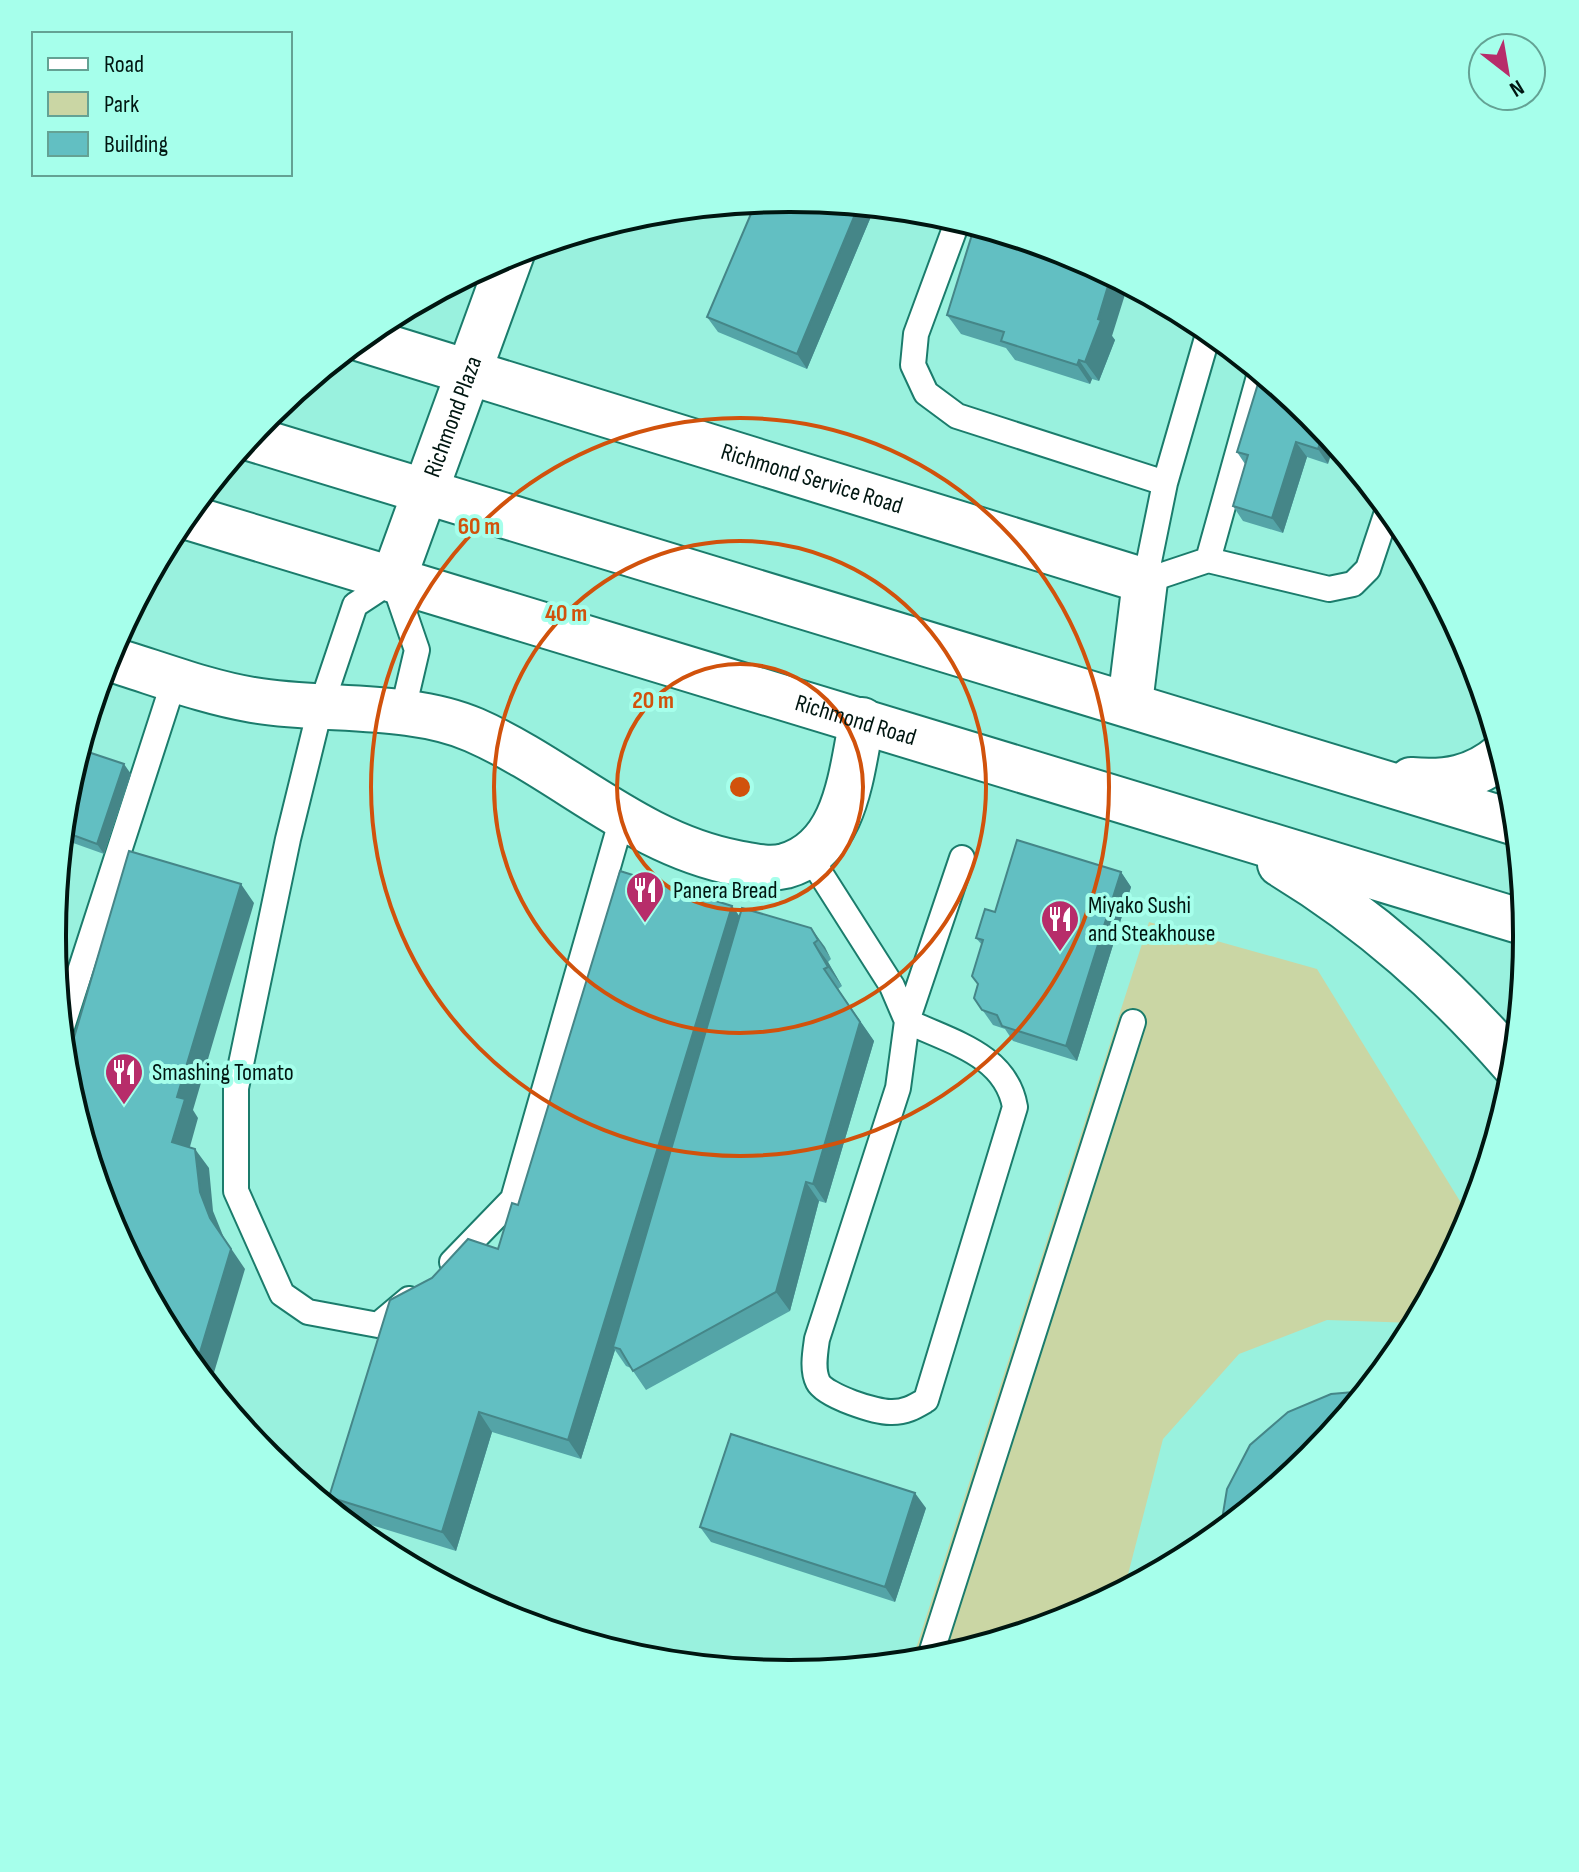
<svg xmlns="http://www.w3.org/2000/svg" width="1579" height="1872" font-family="'Sofia Sans Condensed',sans-serif">
	<rect width="100%" height="100%" fill="#99f1de"/>
	<path fill="#cad6a4" d="M1149,922L1317,969L1471,1219L1415,1323L1327,1320L1239,1354L1163,1439L1124,1590L1071,1618L933,1659L912,1661Z"/>
	<g fill="none" stroke-linecap="round" stroke-linejoin="round">
		<g stroke="#1b7c6c" stroke-width="28">
			<path id="lane" d="M958,220L916,334L913,365L926,393L957,416L1165,483
				M1208,560L1260,373
				M1145,581L1208,560L1329,589L1353,584L1368,569L1388,509
				M1145,581L1165,483L1209,331
				M402,714L417,650L393,580L355,605L320,709L288,839L236,1088V1191L282,1294L308,1312L378,1325L409,1299
				M808,854L892,986L907,1021L898,1088L817,1339C815,1353 812,1370 818,1382C825,1396 877,1413 892,1412C906,1412 914,1407 926,1400L1015,1107C1006,1054 950,1042 907,1021L962,858
				M61,1030L175,678
				M452,1262L513,1199L622,818
				M929,1660L1133,1022"/>
		</g>
		<g stroke="#1b7c6c" stroke-width="48">
			<g id="street">
				<path id="s1" d="M361,339L1145,581L1130,703"/>
				<path id="s2" d="M393,580L512,253"/>
				<path d="M107,658C154,672 204,692 253,700C322,712 410,702 474,730C565,770 636,844 737,863C753,866 769,870 785,866C847,849 851,772 862,720"/>
			</g>
		</g>
		<g stroke="#1b7c6c" stroke-width="48">
			<g id="highway">
				<path d="M249,438L1516,823"/>
				<path id="s3" d="M184,516L1526,923"/>
				<path d="M1411,780C1445,783 1474,779 1502,755"/>
				<path d="M1280,864C1371,919 1445,986 1514,1065"/>
			</g>
		</g>
		<use href="#lane" stroke="#fff" stroke-width="24"/>
		<use href="#street" stroke="#fff" stroke-width="44"/>
		<use href="#highway" stroke="#fff" stroke-width="44"/>
	</g>
	<path fill="#54a4a7" d="M790,198L875,207L807,369L718,332L707,317Z
		M947,315L1112,336L1115,340L1099,381L1092,379L1090,384L1015,360L1006,348L961,334Z
		M1311,415L1328,464L1307,457L1283,533L1243,521L1233,506L1245,464L1237,452Z
		M131,774L104,854L62,839L66,792Z
		M1121,872L1131,887L1077,1061L1013,1041L1005,1029L993,1025L974,998L978,984L982,945L976,938L995,912Z
		M732,906L739,916L811,928L831,959L828,962L842,986L838,989L874,1041L826,1203L819,1201L790,1311L646,1390L631,1368L626,1366L615,1350L581,1459L492,1432L456,1551L342,1516L329,1497L498,1249L518,1205Z
		M926,1508L895,1602L711,1542L700,1527Z"/>
	<path fill="#458688" d="M859,205L875,207L807,369L797,354Z
		M1111,276L1128,285L1112,336L1115,340L1099,381L1085,362Z
		M1079,360L1092,379L1090,384L1077,365Z
		M1324,430L1335,443L1328,464L1318,449Z
		M1296,442L1307,457L1283,533L1272,518Z
		M124,764L131,774L104,854L97,844Z
		M1121,872L1131,887L1077,1061L1066,1046Z
		M241,884L254,903L193,1110L198,1118L186,1161L172,1142L177,1097Z
		M732,906L746,925L613,1347L615,1350L581,1459L568,1440Z
		M811,928L825,947L831,959L818,940Z
		M814,943L828,962L842,986L828,967Z
		M824,969L874,1041L826,1203L813,1184Z
		M195,1149L209,1168L213,1211L224,1238L245,1269L210,1386L195,1369L200,1192Z
		M806,1182L819,1201L790,1311L776,1292Z
		M479,1412L492,1432L456,1551L442,1532Z
		M915,1493L926,1508L895,1602L885,1587Z"/>
	<path fill="#62bfc2" stroke="#458688" stroke-width="2" d="M790,198L859,205L797,354L707,317L756,202Z
		M975,225L1072,255L1111,276L1098,319L1101,320L1085,362L1079,360L1077,365L1001,341L1004,332L947,315Z
		M1261,374L1311,415L1324,430L1318,449L1296,442L1272,518L1233,506L1248,455L1237,452Z
		M79,749L124,764L97,844L62,831L66,792Z
		M1017,840L1121,872L1066,1046L1002,1026L997,1015L982,1010L974,998L978,984L972,976L983,940L976,938L985,909L995,912Z
		M129,851L241,884L177,1097L185,1099L172,1142L195,1149L200,1192L210,1218L231,1249L195,1369L176,1345L108,1218L66,1079L65,1068Z
		M620,871L732,906L568,1440L479,1412L442,1532L329,1497L390,1300L432,1278L468,1239L498,1249L512,1203L518,1205Z
		M742,908L811,928L818,940L814,943L828,967L824,969L860,1022L813,1184L806,1182L776,1292L633,1371L620,1349L613,1347Z
		M1366,1391L1311,1458L1220,1532L1227,1489L1250,1445L1288,1412L1331,1394Z
		M731,1434L915,1493L885,1587L700,1527Z"/>
	<g fill="none" stroke="#d1520c" stroke-width="4">
		<circle cx="740" cy="787" r="123"/>
		<circle cx="740" cy="787" r="246"/>
		<circle cx="740" cy="787" r="369"/>
	</g>
	<defs>
		<g id="restaurant-pin" transform="scale(2)"><path d="M0 17L-7.5 6A9.5 9.5 0 1 1 7.5 6Z" fill="#b72d6a" stroke="#a6ffeb"/><path d="M-5-6h1v4h1v-4h1v4h1v-4h1v5L-1.5 .5V6h-2V.5L-5-1ZM5-6V6H3V1.5H1.5Q1.5-4 5-6Z" fill="#fff"/></g>
	</defs>
	<g fill-rule="evenodd">
		<use href="#restaurant-pin" x="645" y="890"/>
		<use href="#restaurant-pin" x="1060" y="919"/>
		<use href="#restaurant-pin" x="124" y="1072"/>
	</g>
	<g text-anchor="middle" stroke-width="8" stroke-linejoin="round" paint-order="stroke">
		<g font-size="24" fill="#001611" stroke="#a6ffeb">
			<text dy="8" stroke="none"><textPath href="#s2" startOffset="174">Richmond Plaza</textPath></text>
			<text dy="8" stroke="none"><textPath href="#s1" startOffset="472">Richmond Service Road</textPath></text>
			<text dy="8" stroke="none"><textPath href="#s3" startOffset="702">Richmond Road</textPath></text>
		</g>
		<g font-size="24" fill="#001611" stroke="#a6ffeb" text-anchor="start">
			<text x="673" y="898">Panera Bread</text>
			<text x="1088" y="913">Miyako Sushi<tspan x="1088" dy="28">and Steakhouse</tspan></text>
			<text x="152" y="1080">Smashing Tomato</text>
		</g>
	</g>
	<path d="M0 0H1579V1872H0ZM789 212H790A723 723 0 0 1 1513 935V937A723 723 0 0 1 790 1660H789A723 723 0 0 1 66 937V935A723 723 0 0 1 789 212Z" fill="#a6ffeb" fill-rule="evenodd"/>
	<path fill="none" stroke="#001611" stroke-width="4" d="M789 212H790A723 723 0 0 1 1513 935V937A723 723 0 0 1 790 1660H789A723 723 0 0 1 66 937V935A723 723 0 0 1 789 212Z"/>
	<circle cx="740" cy="787" r="12" fill="#d1520c" stroke="#a6ffeb" stroke-width="4"/>
	<g font-size="24" text-anchor="middle" font-weight="bold" fill="#d1520c" stroke="#a6ffeb" stroke-width="8" stroke-linejoin="round" paint-order="stroke">
		<text x="479" y="534">60 m</text>
		<text x="566" y="621">40 m</text>
		<text x="653" y="708">20 m</text>
	</g>
	<rect x="32" y="32" width="260" height="144" fill="#a6ffeb" stroke="#64a294" stroke-width="2"/>
	<rect x="48" y="58" width="40" height="12" fill="#ffffff" stroke="#64a294" stroke-width="2"/>
	<text x="104" y="72" font-size="24" fill="#001611">Road</text>
	<rect x="48" y="92" width="40" height="24" fill="#cad6a4" stroke="#64a294" stroke-width="2"/>
	<text x="104" y="112" font-size="24" fill="#001611">Park</text>
	<rect x="48" y="132" width="40" height="24" fill="#62bfc2" stroke="#64a294" stroke-width="2"/>
	<text x="104" y="152" font-size="24" fill="#001611">Building</text>
	<g transform="translate(1507 72) rotate(149)"><circle r="38" fill="#a6ffeb" stroke="#64a294" stroke-width="2"/>
	<path d="M0-6L14 30L0 20L-14 30Z" fill="#b72d6a"/>
	<text y="-12" font-size="22" font-weight="bold" text-anchor="middle" fill="#001611">N</text>
	</g>
</svg>
